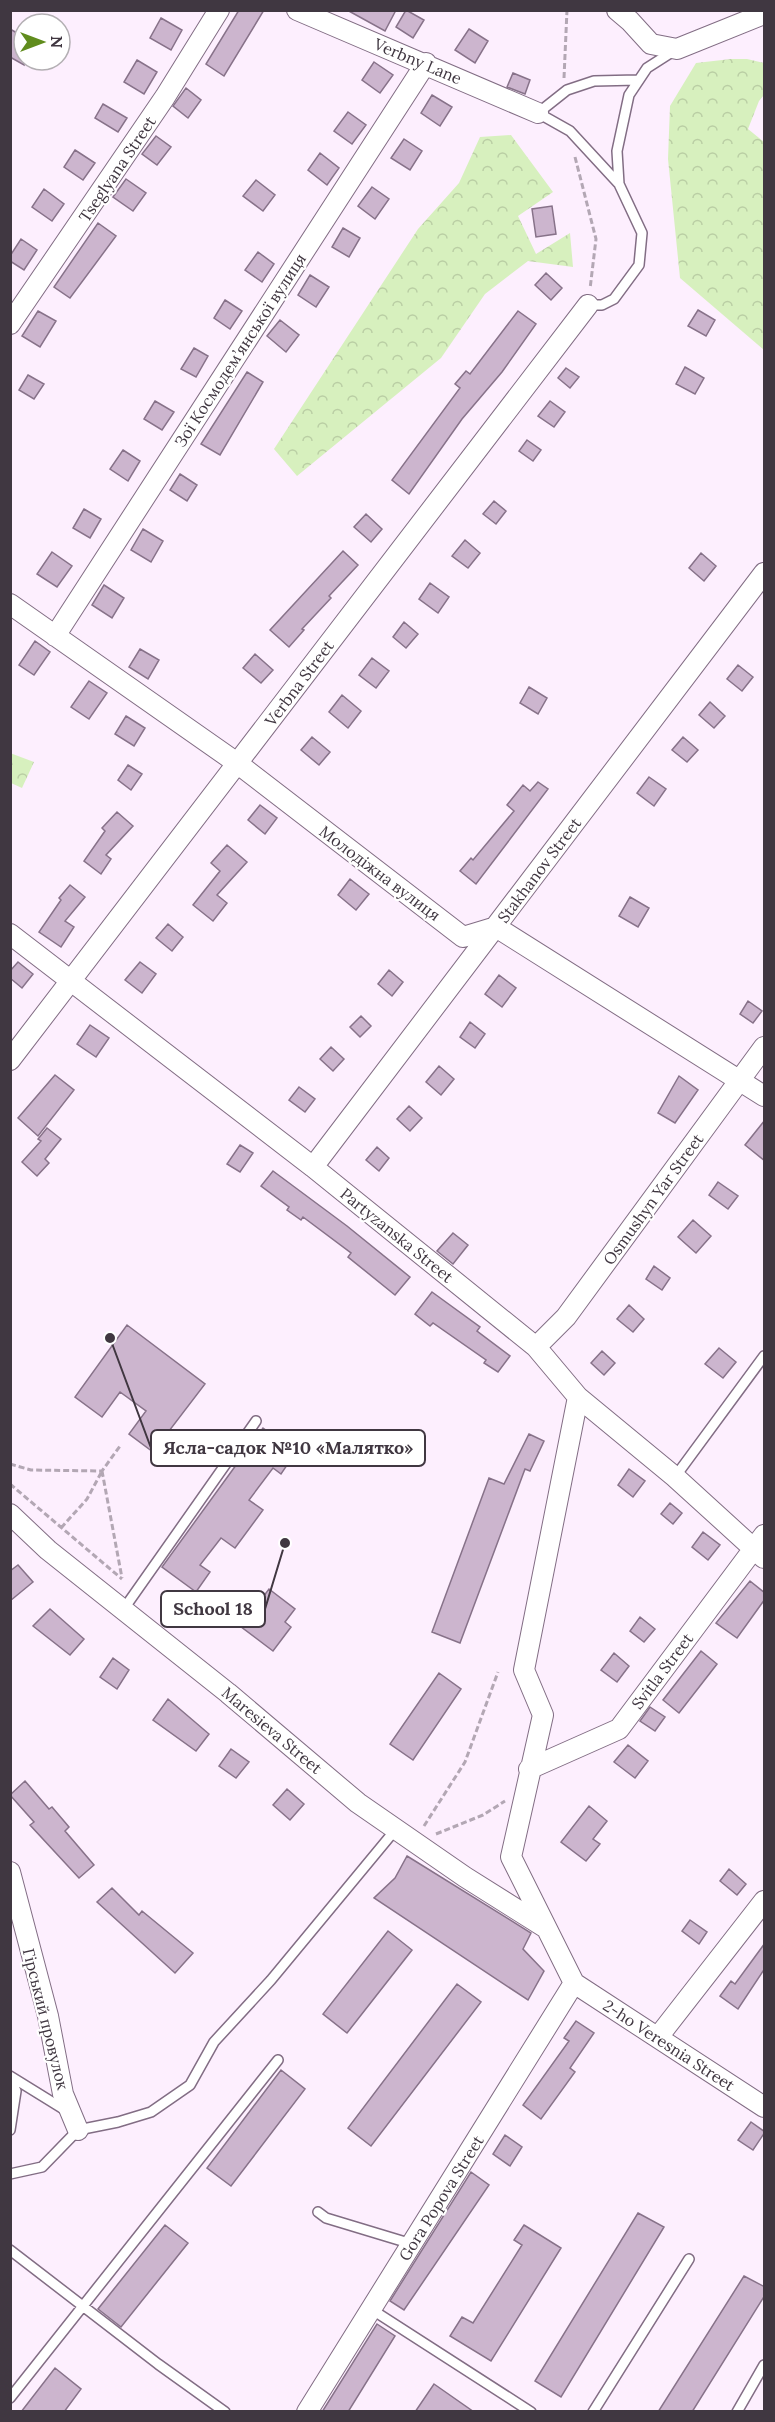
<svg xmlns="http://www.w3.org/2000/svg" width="775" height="2422" font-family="Lora,serif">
	<defs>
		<pattern id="forest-crowns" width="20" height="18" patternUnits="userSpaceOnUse" patternTransform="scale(1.5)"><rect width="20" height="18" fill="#d7f0be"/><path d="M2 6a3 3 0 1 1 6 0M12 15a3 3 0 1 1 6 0" fill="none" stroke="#bacea4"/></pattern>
	</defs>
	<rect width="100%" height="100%" fill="#fdeffe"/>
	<path fill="url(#forest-crowns)" d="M731,59H747L764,63V95L759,101L748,129L764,142V350L680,278L668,159L670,106L696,63Z
		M511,135L553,192L518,216L536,254L570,233L573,267L528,261L485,294L441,358L297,476L274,449L418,229L459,183L480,137Z
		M10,753L34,762L22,788L11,783Z"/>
	<path fill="#ccb5ce" stroke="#877289" stroke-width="1.5" d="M239,10H264L224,76L206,64Z
		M347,10H396L385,31Z
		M406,10L424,20L413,38L396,27Z
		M161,18L182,30L171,50L150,38Z
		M10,29L24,37V65L10,57Z
		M469,29L488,41L475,63L455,50Z
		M137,60L157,72L144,94L124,82Z
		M374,62L393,75L380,93L362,80Z
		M513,73L530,80L525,94L507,87Z
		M186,88L201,100L188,118L173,106Z
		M432,95L452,107L440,126L421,113Z
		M103,104L127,118L118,132L95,118Z
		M348,112L366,125L352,144L334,131Z
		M156,136L171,147L157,165L142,154Z
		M404,139L422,151L410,170L391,158Z
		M75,150L95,163L83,180L64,167Z
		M320,153L339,168L327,185L308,170Z
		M126,179L146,193L133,211L113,197Z
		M256,180L275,195L263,211L243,196Z
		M372,187L389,199L375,219L358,206Z
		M44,189L64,204L52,221L32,207Z
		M552,206L556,234L536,237L532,209Z
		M98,223L116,236L70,298L54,287Z
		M343,228L360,238L349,257L332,247Z
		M21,239L37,250L24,270L10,261V256Z
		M258,252L274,264L262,282L245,270Z
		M546,273L562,288L551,300L535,285Z
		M310,275L329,287L316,307L298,295Z
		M225,300L242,311L230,329L214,318Z
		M698,310L715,320L706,336L688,326Z
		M38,311L56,321L40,347L22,336Z
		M518,311L536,324L502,372L462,419L409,494L392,480L460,388L455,384L466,371L470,374Z
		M280,320L299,335L286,352L267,336Z
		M194,348L208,356L196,377L181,369Z
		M685,367L704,378L695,394L676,384Z
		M566,368L579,377L570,388L558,378Z
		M247,372L263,382L220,455L201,444Z
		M28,375L44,384L34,399L19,390Z
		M155,401L174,412L162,430L144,419Z
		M550,401L565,412L554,427L538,416Z
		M527,440L541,450L533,461L519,451Z
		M123,450L140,461L128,481L110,469Z
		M180,474L197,485L187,501L170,490Z
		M494,501L506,511L496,524L483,514Z
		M84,509L101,519L90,538L73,528Z
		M366,514L382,529L371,542L354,527Z
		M143,529L163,541L151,562L131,550Z
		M465,540L480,553L468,568L452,556Z
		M343,551L358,565L329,596L331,598L302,629L304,630L289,647L270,630Z
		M52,552L72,566L57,587L37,574Z
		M701,553L716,566L704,581L689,568Z
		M430,583L449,597L438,613L419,599Z
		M104,585L124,598L112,618L92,605Z
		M404,622L418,634L406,648L393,637Z
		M35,641L50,652L34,675L19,665Z
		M140,649L159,660L148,679L129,667Z
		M255,654L273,670L261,683L243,668Z
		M372,658L389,671L376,688L359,675Z
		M738,665L753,677L742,691L727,679Z
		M89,681L107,693L89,719L71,707Z
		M529,687L547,698L538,714L520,703Z
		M342,695L361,711L348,728L329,712Z
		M710,702L725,716L714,728L699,715Z
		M126,716L145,728L134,746L115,734Z
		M312,737L330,752L319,765L301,750Z
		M683,737L698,750L687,762L672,750Z
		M128,765L142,774L131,790L118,780Z
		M649,777L666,789L654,806L637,793Z
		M538,782L548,789L476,884L460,871L471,858L473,860L514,811L507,805L523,785L530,791Z
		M260,805L277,818L265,834L248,820Z
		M117,812L133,826L106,855L111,859L101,874L84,861L105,831L102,828Z
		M227,845L247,862L217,895L227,903L213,921L193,905L220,871L211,863Z
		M350,879L369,894L356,910L338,895Z
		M70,885L85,897L65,921L74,927L61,947L39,932L61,900L59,898Z
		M630,897L649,908L638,927L619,916Z
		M168,924L183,937L172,951L156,938Z
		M18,962L33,974L22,988L10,978V971Z
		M140,962L156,974L142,993L125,980Z
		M389,970L403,982L392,996L378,984Z
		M499,975L516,988L502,1007L485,994Z
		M748,1001L762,1011L753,1023L740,1014Z
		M361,1016L371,1026L360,1037L350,1027Z
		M470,1022L485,1034L475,1048L460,1037Z
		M90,1025L109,1038L96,1057L77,1044Z
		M331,1047L344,1059L333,1071L320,1059Z
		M439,1066L454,1079L441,1095L426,1082Z
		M55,1075L74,1090L38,1136L18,1118Z
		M679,1076L698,1090L675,1123L658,1113Z
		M299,1087L315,1099L305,1112L289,1100Z
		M409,1106L422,1118L410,1131L397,1119Z
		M765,1120V1161L745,1145Z
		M47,1128L61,1139L45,1159L49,1163L37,1176L22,1162L41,1141L38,1139Z
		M240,1145L253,1153L240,1172L227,1164Z
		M377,1147L389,1158L379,1171L366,1160Z
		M273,1171L347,1226L410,1277L395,1295L348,1257L351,1253L303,1217L301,1220L287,1210L289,1207L261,1186Z
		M718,1182L738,1196L728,1209L709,1195Z
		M693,1220L711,1236L696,1253L678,1237Z
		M453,1233L468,1245L453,1264L437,1251Z
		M654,1266L670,1278L662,1290L646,1279Z
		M432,1292L480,1327L477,1331L510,1356L498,1372L484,1363L486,1360L433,1323L430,1326L415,1314Z
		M629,1305L644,1319L633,1332L617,1319Z
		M127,1325L205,1384L153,1452L129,1434L146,1411L120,1392L102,1417L75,1397Z
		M719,1348L736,1362L723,1378L705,1364Z
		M602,1351L615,1363L604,1375L591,1363Z
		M263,1428L296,1452L281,1474L273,1468L249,1500L263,1510L235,1548L221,1538L200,1565L210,1572L196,1592L162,1567Z
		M529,1434L544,1441L530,1471L525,1469L460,1643L432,1632L489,1478L504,1484Z
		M629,1469L645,1481L633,1497L618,1485Z
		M670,1503L682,1513L673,1524L661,1514Z
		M703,1532L720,1545L708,1560L692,1547Z
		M18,1565L33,1582L10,1601V1571Z
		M750,1581L765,1593V1599L737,1638L716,1623Z
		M269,1589L295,1609L285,1622L291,1627L273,1651L232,1620L249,1598L257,1605Z
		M50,1609L84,1639L70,1655L33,1626Z
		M640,1617L655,1629L644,1642L630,1631Z
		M701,1651L717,1664L679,1713L663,1700Z
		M614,1653L629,1666L617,1682L601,1670Z
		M113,1658L129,1670L117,1689L100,1677Z
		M439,1673L461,1689L413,1760L390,1744Z
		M168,1699L209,1734L196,1751L153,1720Z
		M650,1707L665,1717L655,1731L640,1721Z
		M628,1745L648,1761L635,1778L614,1762Z
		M231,1749L249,1762L236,1778L219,1766Z
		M25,1781L49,1809L52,1807L69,1827L65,1831L94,1865L79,1878L30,1825L34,1822L10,1795Z
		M287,1789L304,1804L290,1820L273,1805Z
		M589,1806L607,1821L593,1839L600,1844L586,1861L561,1842Z
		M407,1856L531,1933L523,1949L544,1971L528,2000L374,1898L395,1878Z
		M729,1869L746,1884L737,1895L720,1881Z
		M112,1888L139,1915L142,1911L193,1953L175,1973L97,1902Z
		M690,1920L707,1932L699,1944L682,1931Z
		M388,1931L412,1950L347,2033L323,2014Z
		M765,1943V1968L738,2009L720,1996L731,1981L735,1984Z
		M457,1984L481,2002L371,2146L348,2128Z
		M576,2021L594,2033L570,2068L575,2072L541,2119L523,2105L569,2041L564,2038Z
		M281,2070L305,2089L231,2186L207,2168Z
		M751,2122L765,2132L753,2150L738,2140Z
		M505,2135L522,2147L510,2166L493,2154Z
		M471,2172L489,2185L404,2310L390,2301Z
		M638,2213L664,2227L561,2397L535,2381Z
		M165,2225L188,2243L121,2327L98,2309Z
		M524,2225L561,2248L491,2361L450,2336L462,2317L473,2323L522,2245L514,2240Z
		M744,2276L765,2287V2295L692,2412H658Z
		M377,2324L395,2336L348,2412H322Z
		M55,2368L81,2389L64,2412H21Z
		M434,2384L474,2412H415Z"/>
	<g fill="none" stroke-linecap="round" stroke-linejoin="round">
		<g stroke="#826d84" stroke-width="12">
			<path id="service" d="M618,183L570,131L538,113L567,90L594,81L638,80
				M588,305H602L614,299L639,265L642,233L619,184L617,151L629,95L647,68L672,52
				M675,1477L764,1356
				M123,1610L256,1421
				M10,2076L65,2110
				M10,2080L16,2091L10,2130
				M10,2174L42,2167L78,2130L118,2122L151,2112L190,2085L214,2042L271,1980L396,1829
				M318,2212L326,2218L412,2244
				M10,2250L158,2364L225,2412
				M371,2309L531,2412
				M10,2398L278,2060
				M593,2412L689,2259
				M737,2412L764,2365"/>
		</g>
		<g stroke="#826d84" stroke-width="22">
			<path id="minor" d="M297,10L538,113
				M617,10L630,21L651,44L677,49L764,14
				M10,324L165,97L219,10
				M10,604L237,763L463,937L496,927L764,1096
				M55,636L426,63
				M10,934L313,1167L536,1347L578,1397L675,1477L764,1558
				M10,1060L588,305
				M313,1167L764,573
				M536,1347L566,1317L764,1047
				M10,1514L48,1550L228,1693L358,1803L465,1877L546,1928
				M529,1769L619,1729L764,1535
				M10,1872L48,2016L63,2094L78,2130
				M574,1983L511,1857L543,1715L524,1670L578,1397
				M574,1983L764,2107
				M658,2037L764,1901
				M307,2412L574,1983"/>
		</g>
		<path stroke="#b3a7b4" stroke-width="3" stroke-dasharray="6 3" stroke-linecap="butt" d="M564,78L567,10
			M575,157L596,239L590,289
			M10,1464L31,1470L102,1471L120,1446
			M102,1471L122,1578
			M10,1484L122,1579
			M61,1528L87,1499L101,1473
			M424,1826L465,1762L498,1672
			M436,1834L483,1815L505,1801"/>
		<use href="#service" stroke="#fff" stroke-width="9"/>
		<use href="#minor" stroke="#fff" stroke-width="20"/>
	</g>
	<g text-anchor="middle" stroke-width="4.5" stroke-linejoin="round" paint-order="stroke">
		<g font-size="16" fill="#403741" stroke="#fff">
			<text transform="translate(418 61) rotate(23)" y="6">Verbny Lane</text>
			<text transform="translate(117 169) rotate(-56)" y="6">Tseglyana Street</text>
			<text transform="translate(240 350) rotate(-57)" y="6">Зої Космодем’янської вулиця</text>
			<text transform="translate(299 683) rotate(-53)" y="6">Verbna Street</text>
			<text transform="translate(539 870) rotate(-53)" y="6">Stakhanov Street</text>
			<text transform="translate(380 873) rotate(37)" y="6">Молодіжна вулиця</text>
			<text transform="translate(653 1199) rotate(-54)" y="6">Osmushyn Yar Street</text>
			<text transform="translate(397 1235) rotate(39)" y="6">Partyzanska Street</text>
			<text transform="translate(662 1671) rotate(-53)" y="6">Svitla Street</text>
			<text transform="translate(272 1730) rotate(40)" y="6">Maresieva Street</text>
			<text transform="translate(46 2019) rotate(76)" y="6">Гірський провулок</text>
			<text transform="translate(669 2045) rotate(33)" y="6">2-ho Veresnia Street</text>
			<text transform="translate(441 2198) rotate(-58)" y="6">Gora Popova Street</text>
		</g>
	</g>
	<path fill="none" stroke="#403741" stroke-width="2" d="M110 1338L151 1448M285 1543L265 1609"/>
	<g fill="#403741" stroke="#fff" stroke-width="2">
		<circle cx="110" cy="1338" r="6"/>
		<circle cx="285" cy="1543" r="6"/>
	</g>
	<g fill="#fff" stroke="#403741" stroke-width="2">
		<rect x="151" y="1430" width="274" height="36" rx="6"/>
		<rect x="161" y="1591" width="104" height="36" rx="6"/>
	</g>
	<g font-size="18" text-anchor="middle" font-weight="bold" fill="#403741">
		<text x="288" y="1454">Ясла-садок №10 «Малятко»</text>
		<text x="213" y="1615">School 18</text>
	</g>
	<rect width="775" height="2422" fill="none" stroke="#403741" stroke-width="24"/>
	<g transform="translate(42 42) rotate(90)"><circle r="28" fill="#ffffff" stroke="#b3afb3" stroke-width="1.5"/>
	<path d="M0-4.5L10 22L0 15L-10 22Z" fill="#608c1d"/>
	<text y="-9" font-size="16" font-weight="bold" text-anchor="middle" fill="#403741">N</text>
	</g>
</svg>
